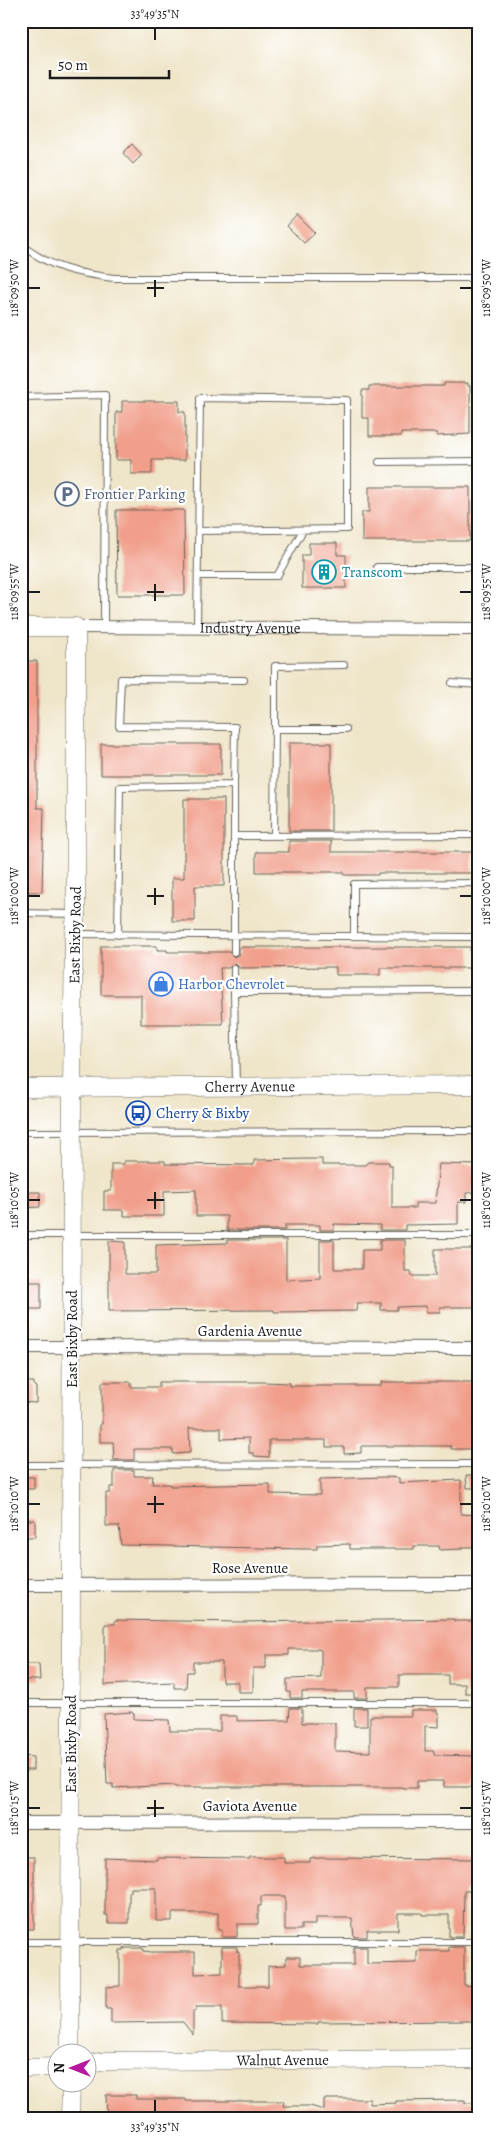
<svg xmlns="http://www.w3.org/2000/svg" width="500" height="2140" font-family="Alegreya,serif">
	<rect width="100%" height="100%" fill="#fff"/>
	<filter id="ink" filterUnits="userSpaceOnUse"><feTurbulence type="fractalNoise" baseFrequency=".02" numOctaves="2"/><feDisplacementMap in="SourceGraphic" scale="10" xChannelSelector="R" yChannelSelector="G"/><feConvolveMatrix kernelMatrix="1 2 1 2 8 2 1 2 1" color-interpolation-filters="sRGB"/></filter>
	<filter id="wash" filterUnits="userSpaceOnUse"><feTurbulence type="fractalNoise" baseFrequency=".0096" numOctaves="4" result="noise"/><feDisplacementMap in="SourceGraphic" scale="20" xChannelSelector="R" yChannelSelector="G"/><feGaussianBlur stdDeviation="1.12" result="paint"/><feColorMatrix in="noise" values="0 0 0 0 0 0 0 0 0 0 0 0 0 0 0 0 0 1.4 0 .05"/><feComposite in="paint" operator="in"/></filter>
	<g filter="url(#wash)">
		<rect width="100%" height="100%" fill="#efe5c9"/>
		<g id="blocks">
			<path fill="#f19f8b" d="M132,144L142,155L133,164L123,153Z
				M297,215L315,233L304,243L287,226Z
				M444,383H468V386H470V434L437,436V433H401V436H369V418H362V390H369V386H444Z
				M122,401H179V412H185V460H152V474H131V460H116V412H122Z
				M369,487H470V541H362V512H369Z
				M116,510H184L185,595H117Z
				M309,543H337V555H346V588H302V555H309Z
				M21,661H37V808H44L42,892H21Z
				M289,743H331V831H289Z
				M101,744H221V775H101Z
				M184,799H224V886H195V921H172V878H184Z
				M289,841H331V852H473L472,873H378V875H344V872H256V852H289Z
				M101,946H157V950H167V952H229L234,957L239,954V947H470L471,968H380V975H336V967L239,968L237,964L234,963L229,968H220L223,1024H141V995H101Z
				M310,1159H322V1165H365L368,1162H389V1165H392V1208H415V1203H435L439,1164L479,1165V1192L466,1193V1202H458V1224L405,1225V1230H380V1225L334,1224V1230H320V1225H285V1230H227V1216H196V1190L164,1191V1216H124V1210H104V1191H111V1164H124V1161H165V1164L254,1165V1160Z
				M21,1192H40V1207L21,1208Z
				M227,1240H286V1280L320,1278V1240H334V1269H362V1250H380V1240H405V1271H411L412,1276H435V1249H479V1307H440V1312H426V1306L397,1307V1310H381V1303H357L356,1311L274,1312V1310L109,1311V1241L125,1242V1274H156V1245L227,1243Z
				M21,1282H41V1309H21Z
				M21,1382H34V1386H36V1403L21,1402Z
				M102,1382H131V1387H159V1382H263L290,1383V1386H381V1382H478V1428H475V1449H451V1446H361V1453L344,1454V1447H326V1440H269V1457L254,1456V1453H249V1438L221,1439V1428H189L190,1453L173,1454V1449H134V1460H114L113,1442H100V1424H102Z
				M114,1470H134V1476H153L152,1484H170V1486L270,1484V1494L320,1495V1479L386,1477L399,1478V1483L461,1480V1514L479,1515V1547H462V1549L440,1550L439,1546H414V1549H350V1544L317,1545V1549H304L121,1545L119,1526H106V1493H110V1487H114Z
				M466,1475H479V1488H467Z
				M21,1477H34V1489H21Z
				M21,1520H35V1537H21Z
				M454,1619V1621H479V1693H465V1684H448V1675H399V1687H367V1698H354V1692H302V1698H290V1692H287V1679L321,1678V1650L317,1649H289V1655H266V1668H254L253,1670V1692H238V1682H222V1662H193V1672H187L186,1688H174V1682L105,1685V1624H115V1620L241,1622Z
				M21,1664H39L40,1680H21Z
				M290,1708H302V1723H335V1751L370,1752V1716H411V1710H437V1713H439V1727L425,1726V1751H434V1755L476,1756L475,1787H444V1781H417V1788H402V1787H175V1785L113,1788V1784H107L104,1714L132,1712L134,1714V1719L169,1720L170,1731H220V1716H237V1721L289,1720Z
				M354,1708H367V1726H354Z
				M21,1756L33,1757V1770H21Z
				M21,1857H34V1929H21Z
				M250,1857H284V1863H310V1859L320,1858L479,1859V1891H464L463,1937H449V1915H422V1913H398V1930H367V1937H354L352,1918H315V1925H301V1930H285V1896H261V1906H258V1924H237V1937H222V1930H218V1913H172V1921H156V1888H131V1892H129V1923H108V1915H105V1858L157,1860V1858L249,1859Z
				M222,1947H237V1952H239V1986H268V1966L286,1965V1957H300V1965H354V1947H367V1964L417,1963V1951H449V1947H464V1985L479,1986V2021L318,2022V2024L222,2023V2007H196V2011H193V2035L183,2022L111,2023V2009H106V1987L120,1986V1950H124V1948H143V1951L151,1952H195V1974L222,1973Z
				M106,2095H136V2099H186V2101H284L283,2106H310L324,2110V2099H370V2104L396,2103V2101L465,2100V2103H479V2119H107Z"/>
		</g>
	</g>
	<g filter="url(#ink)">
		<use href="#blocks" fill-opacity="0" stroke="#666259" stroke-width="1"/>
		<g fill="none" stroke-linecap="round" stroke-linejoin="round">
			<g stroke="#666259" stroke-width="8">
				<path id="lane" d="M21,245C53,269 76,273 114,278H479
					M21,397L105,395L104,627
					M379,462L479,461
					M377,567H479
					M198,576H277L303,530
					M197,627C198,551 199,475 200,398L347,400V529L198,531
					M452,683L479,685
					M275,729V666L344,665
					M234,785L235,727L119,726L121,679L244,680
					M274,836L275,729H346
					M21,913L75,914
					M75,934L472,937L479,944
					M118,935L120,787L234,785V836
					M354,936V884L479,883
					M234,952V836L479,835
					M234,968V992
					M236,1084L234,992L479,991
					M21,1132L479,1131
					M21,1235H479
					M21,1465L479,1464
					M21,1703H479
					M21,1942H479"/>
			</g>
			<g stroke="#666259" stroke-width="14">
				<g id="street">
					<path id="s1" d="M76,627L479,629"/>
					<path d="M21,1347L479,1348"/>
					<path d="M21,1585L479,1584"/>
					<path d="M21,1823L479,1822"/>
				</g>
			</g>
			<g stroke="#666259" stroke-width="19">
				<g id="secondary">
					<path d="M21,627H76V914L74,934L72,1088L70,2052"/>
					<path id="s2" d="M21,1088L479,1085"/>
					<path id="s3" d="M88,2064L107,2061L479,2059"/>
					<path d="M21,2068L58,2067"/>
					<path d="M70,2119L71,2082"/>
				</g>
			</g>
			<use href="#lane" stroke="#fff" stroke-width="6"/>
			<use href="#street" stroke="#fff" stroke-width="12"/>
			<use href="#secondary" stroke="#fff" stroke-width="18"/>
		</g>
	</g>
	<path fill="none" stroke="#1c1c1c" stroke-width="2" d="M155,28V40M155,280V297M28,288H40M147,288H164M460,288H472M155,584V601M28,592H40M147,592H164M460,592H472M155,888V905M28,896H40M147,896H164M460,896H472M155,1192V1209M28,1200H40M147,1200H164M460,1200H472M155,1496V1513M28,1504H40M147,1504H164M460,1504H472M155,1800V1817M28,1808H40M147,1808H164M460,1808H472M155,2100V2112"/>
	<defs>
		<g id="parking-ring" transform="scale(1.25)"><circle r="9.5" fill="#fff" stroke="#5c6f8a" stroke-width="1.5"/><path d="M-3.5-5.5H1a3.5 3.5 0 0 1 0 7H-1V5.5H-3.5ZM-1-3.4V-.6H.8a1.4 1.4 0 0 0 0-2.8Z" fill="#5c6f8a"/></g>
		<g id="building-ring" transform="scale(1.25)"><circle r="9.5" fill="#fff" stroke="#0f9aa8" stroke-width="1.5"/><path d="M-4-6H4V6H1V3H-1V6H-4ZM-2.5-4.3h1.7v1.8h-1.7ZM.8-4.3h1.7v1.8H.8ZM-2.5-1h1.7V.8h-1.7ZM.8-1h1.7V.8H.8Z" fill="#0f9aa8"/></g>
		<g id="shop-ring" transform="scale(1.25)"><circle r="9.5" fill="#fff" stroke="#3f7fe0" stroke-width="1.5"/><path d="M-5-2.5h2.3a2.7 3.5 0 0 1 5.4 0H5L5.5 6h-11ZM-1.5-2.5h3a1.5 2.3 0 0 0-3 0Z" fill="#3f7fe0"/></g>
		<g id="bus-ring" transform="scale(1.25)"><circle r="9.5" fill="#fff" stroke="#1a4fb4" stroke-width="1.5"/><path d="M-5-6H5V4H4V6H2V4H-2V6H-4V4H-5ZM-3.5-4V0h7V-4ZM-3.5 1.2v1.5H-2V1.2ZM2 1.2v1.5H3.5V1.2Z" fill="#1a4fb4"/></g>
	</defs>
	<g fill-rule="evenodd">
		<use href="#parking-ring" x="67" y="494"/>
		<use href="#building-ring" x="324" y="572"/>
		<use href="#shop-ring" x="161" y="984"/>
		<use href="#bus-ring" x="138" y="1113"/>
	</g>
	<g text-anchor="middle" stroke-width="4.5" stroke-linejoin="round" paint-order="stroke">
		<g font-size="15" fill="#4e5e75" stroke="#fff" text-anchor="start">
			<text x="84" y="499">Frontier Parking</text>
		</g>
		<g font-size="15" fill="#0d838f" stroke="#fff" text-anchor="start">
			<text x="342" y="577">Transcom</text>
		</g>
		<g font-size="15" fill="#1c1c1c" stroke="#fff">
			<text dy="5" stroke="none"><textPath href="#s1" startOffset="174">Industry Avenue</textPath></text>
			<text transform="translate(75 935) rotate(-89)" y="5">East Bixby Road</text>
			<text dy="5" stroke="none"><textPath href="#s2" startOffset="229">Cherry Avenue</textPath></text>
			<text x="250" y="1336">Gardenia Avenue</text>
			<text transform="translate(72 1339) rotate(-90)" y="5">East Bixby Road</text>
			<text x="250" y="1573">Rose Avenue</text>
			<text transform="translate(71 1744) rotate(-90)" y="5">East Bixby Road</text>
			<text x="250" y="1811">Gaviota Avenue</text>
			<text dy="5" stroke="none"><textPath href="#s3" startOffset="195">Walnut Avenue</textPath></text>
		</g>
		<g font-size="15" fill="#366cbe" stroke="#fff" text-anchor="start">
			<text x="178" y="989">Harbor Chevrolet</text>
		</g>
		<g font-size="15" fill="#164399" stroke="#fff" text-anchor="start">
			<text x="156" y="1118">Cherry &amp; Bixby</text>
		</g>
	</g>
	<rect width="500" height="2140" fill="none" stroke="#fff" stroke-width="55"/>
	<g transform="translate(72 2068) rotate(270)"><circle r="24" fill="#ffffff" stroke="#a4a4a4"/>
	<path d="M0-4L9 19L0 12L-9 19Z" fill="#b5179e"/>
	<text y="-8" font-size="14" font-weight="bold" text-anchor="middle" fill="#1c1c1c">N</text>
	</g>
	<path d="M50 70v8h119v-8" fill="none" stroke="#1c1c1c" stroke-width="2.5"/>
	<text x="58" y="70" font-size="15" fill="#1c1c1c" stroke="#ffffff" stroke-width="4" paint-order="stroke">50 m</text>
	<rect x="28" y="28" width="444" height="2084" fill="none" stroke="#1c1c1c" stroke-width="2"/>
	<g font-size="12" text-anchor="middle" fill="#1c1c1c">
		<text x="155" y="18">33°49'35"N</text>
		<text transform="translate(486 288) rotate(-90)" y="4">118°09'50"W</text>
		<text transform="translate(14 288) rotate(-90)" y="4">118°09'50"W</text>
		<text transform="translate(486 592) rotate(-90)" y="4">118°09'55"W</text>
		<text transform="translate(14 592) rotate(-90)" y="4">118°09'55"W</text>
		<text transform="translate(14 896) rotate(-90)" y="4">118°10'00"W</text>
		<text transform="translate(486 896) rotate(-90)" y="4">118°10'00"W</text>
		<text transform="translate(486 1200) rotate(-90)" y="4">118°10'05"W</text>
		<text transform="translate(14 1200) rotate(-90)" y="4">118°10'05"W</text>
		<text transform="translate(14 1504) rotate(-90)" y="4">118°10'10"W</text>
		<text transform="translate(486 1504) rotate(-90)" y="4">118°10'10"W</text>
		<text transform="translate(486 1808) rotate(-90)" y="4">118°10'15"W</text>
		<text transform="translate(14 1808) rotate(-90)" y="4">118°10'15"W</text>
		<text x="155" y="2131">33°49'35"N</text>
	</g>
</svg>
